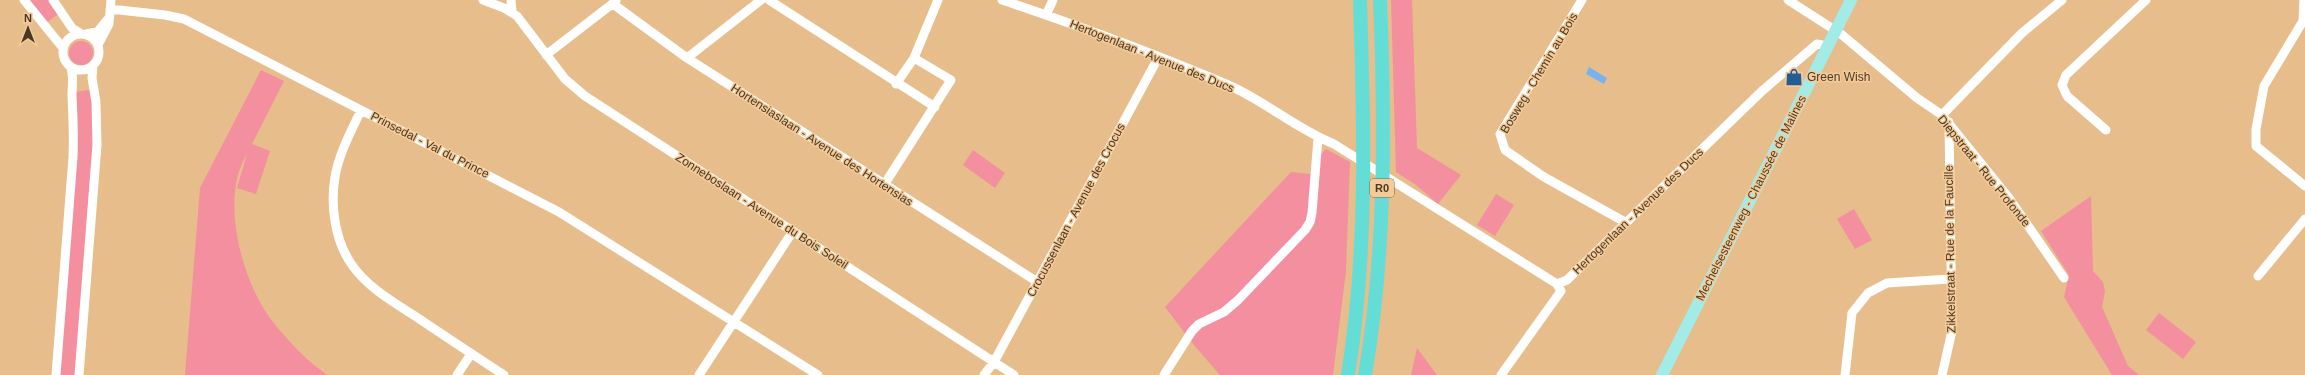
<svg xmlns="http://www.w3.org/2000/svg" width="2305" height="375" font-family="Helvetica,sans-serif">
	<rect width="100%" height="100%" fill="#e7bd8c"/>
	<path fill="#f38f9e" d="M28,0H50L60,13L46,23Z
		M1391,0H1412L1417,148L1461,175L1438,204L1416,185L1396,172Z
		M69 53a12 12 0 1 1 24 0a12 12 0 1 1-24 0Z
		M261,70L284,81L252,144L270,151L256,194L237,188L247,154C219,198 242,283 273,322C289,342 306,360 327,375H185L200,188Z
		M88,90L91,91L94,121L76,375H59L77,117L76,92Z
		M1326,149L1350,162L1346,271L1333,375H1220L1193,344L1165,307L1291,172L1319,175L1321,154Z
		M973,150L1005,173L995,188L963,165Z
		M1496,194L1514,205L1495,236L1477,225Z
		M2091,196L2093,271L2103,282L2105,291L2102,307L2128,366L2139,375H2112L2064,297L2069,275L2041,231Z
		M1854,209L1872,240L1855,249L1837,219Z
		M2159,313L2196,342L2183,359L2146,330Z
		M1417,348L1437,375H1411Z"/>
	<path fill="#77b3f2" d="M1589,67L1607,78L1604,84L1586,74Z"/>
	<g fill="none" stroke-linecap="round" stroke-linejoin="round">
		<path stroke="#fff" stroke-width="9" d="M24,0L63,48
			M53,0L72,28L80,33
			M483,0L504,8L517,16L565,79L585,96L1014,375
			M511,0L512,11
			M769,0L935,107
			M1002,0C1077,25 1153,53 1226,84C1264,100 1296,129 1334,144L1557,284L1567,280L1762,91L1817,44L1827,46
			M1582,0L1500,134L1505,150L1544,177L1625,222
			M1788,0L1841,34L1917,98L1942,115L2009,198L2064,278
			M2304,0L2303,21L2264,86L2256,129V146L2305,186
			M613,4L687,58L1036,281
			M110,9L165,15L184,19L559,212L818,375
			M1046,15L1053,0
			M63 52a18 18 0 1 1 36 0a18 18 0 1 1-36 0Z
			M86,34L98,31L107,20
			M98,45L109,24L111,0
			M546,55L616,1
			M687,58L761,0
			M896,84L914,58L938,0
			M361,110C351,132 339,153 335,177C330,206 335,241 352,265C368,288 395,303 418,318C446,337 475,356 504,375
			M1942,115L2022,33L2062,0
			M2106,130L2067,96L2062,85L2066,75L2146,0
			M884,185L951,80L914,58
			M2258,276L2305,219
			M56,375L73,157C74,136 73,117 72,96C72,86 74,78 71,68
			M79,375L97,145L96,102L92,78L93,66
			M457,375L471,354
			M699,375L793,231
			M984,375L994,362L1158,58
			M1164,375L1192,331L1199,324L1224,312L1238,300L1305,230L1310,222L1312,213L1318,138
			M1501,375L1561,291L1557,284
			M1845,375L1852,313L1868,293L1887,283L1950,279
			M1942,375L1952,331L1949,122"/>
		<path stroke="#a2ebe7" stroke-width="12" d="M1662,375L1851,0"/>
		<path stroke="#64ddd7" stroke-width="14" d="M1348,375C1368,251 1364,125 1360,0
			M1365,375C1386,252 1385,125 1380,0"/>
	</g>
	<defs>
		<g id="shop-bare" transform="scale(1.38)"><path d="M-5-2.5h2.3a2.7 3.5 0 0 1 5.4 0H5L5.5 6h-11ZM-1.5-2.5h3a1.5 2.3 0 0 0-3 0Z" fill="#245c94" stroke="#f4ca99" stroke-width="2.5" paint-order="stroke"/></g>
	</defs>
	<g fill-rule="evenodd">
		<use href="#shop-bare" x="1794" y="77"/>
	</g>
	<g text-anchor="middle" stroke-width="3" stroke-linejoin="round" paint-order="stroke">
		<rect fill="#f4ca99" stroke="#7c6447" stroke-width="1" x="1370" y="179" width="24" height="18" rx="3"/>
		<g font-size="11" font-weight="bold" fill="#493824">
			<text x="1382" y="192">R0</text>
		</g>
		<g font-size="12" fill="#493824" stroke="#f4ca99">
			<text transform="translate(1152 56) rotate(22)" y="4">Hertogenlaan - Avenue des Ducs</text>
			<text transform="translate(1539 73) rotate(-59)" y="4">Bosweg - Chemin au Bois</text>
			<text transform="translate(430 145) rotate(27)" y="4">Prinsedal - Val du Prince</text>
			<text transform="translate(822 145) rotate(33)" y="4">Hortensiaslaan - Avenue des Hortensias</text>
			<text transform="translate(1984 171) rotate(51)" y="4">Diepstraat - Rue Profonde</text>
			<text transform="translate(1751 198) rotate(-63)" y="4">Mechelsesteenweg - Chaussée de Malines</text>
			<text transform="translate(1076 210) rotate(-62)" y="4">Crocussenlaan - Avenue des Crocus</text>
			<text transform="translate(762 211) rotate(33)" y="4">Zonneboslaan - Avenue du Bois Soleil</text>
			<text transform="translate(1638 211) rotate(-44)" y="4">Hertogenlaan - Avenue des Ducs</text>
			<text transform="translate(1950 249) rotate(-91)" y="4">Zikkelstraat - Rue de la Faucille</text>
		</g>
		<g font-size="12" fill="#493824" stroke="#f4ca99" text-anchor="start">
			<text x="1807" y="81">Green Wish</text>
		</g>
	</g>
	<g transform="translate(28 28)" stroke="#f4ca99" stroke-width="3" paint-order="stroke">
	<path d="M0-3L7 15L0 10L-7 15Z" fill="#493824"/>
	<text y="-6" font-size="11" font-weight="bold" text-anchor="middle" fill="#493824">N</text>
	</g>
</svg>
